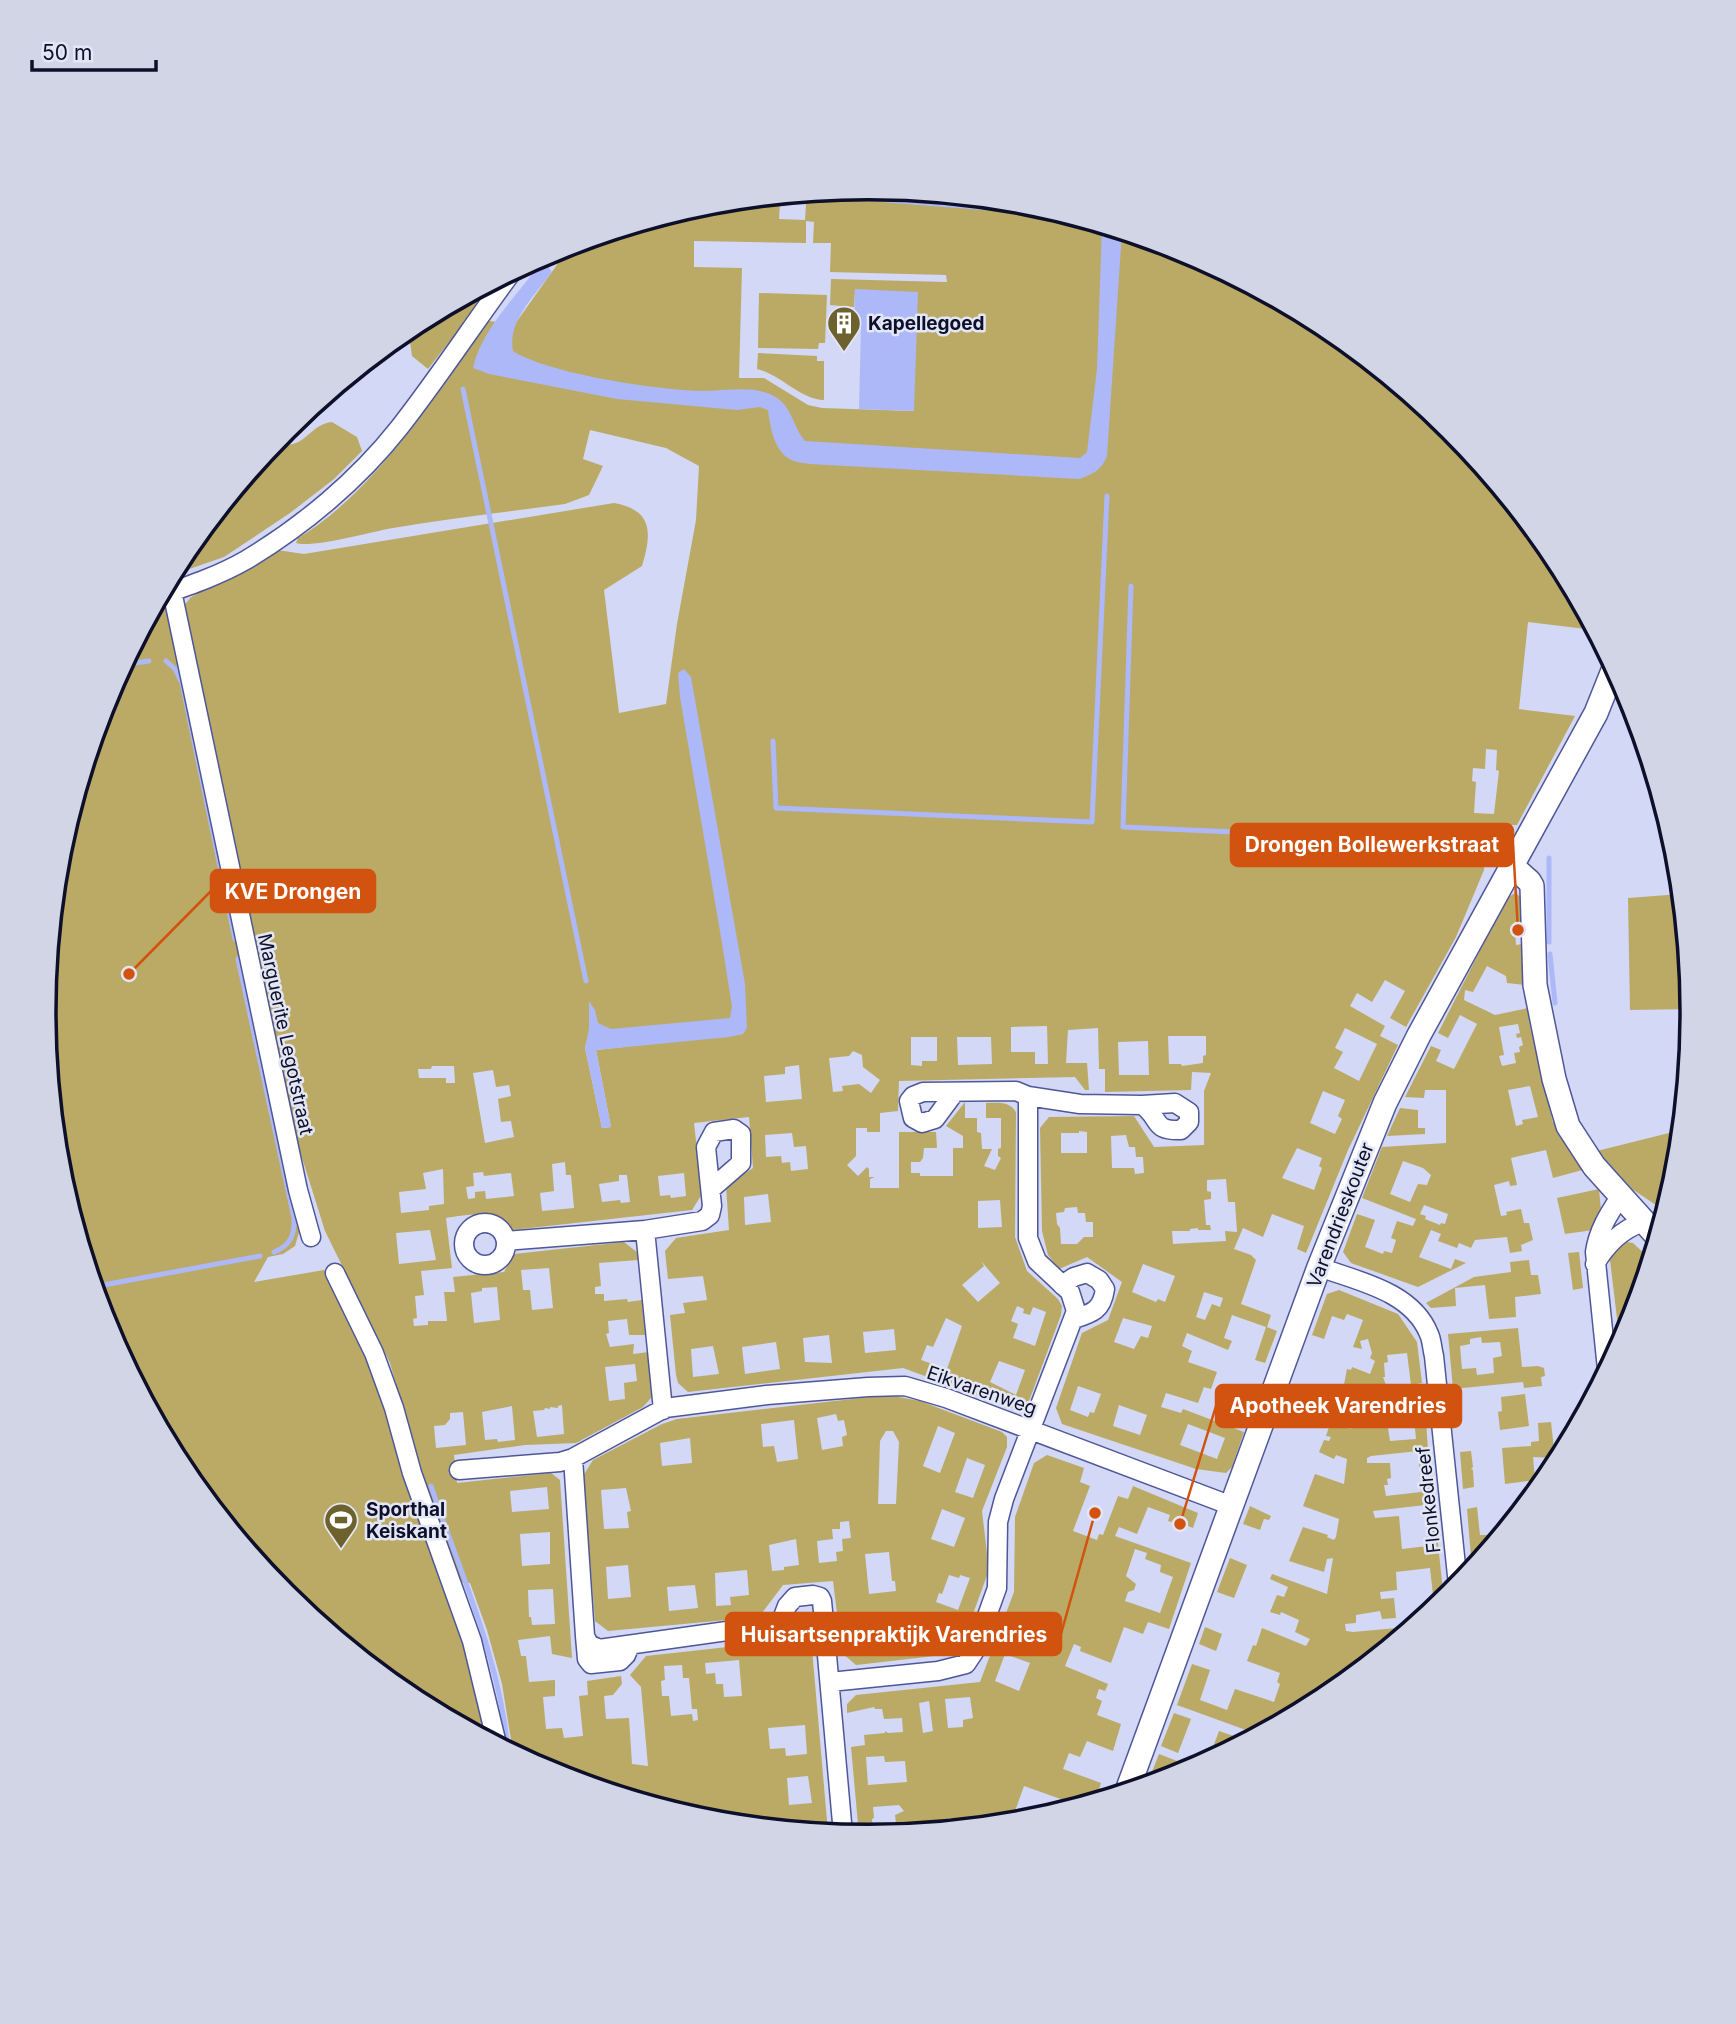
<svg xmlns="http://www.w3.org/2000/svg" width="1736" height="2024" font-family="Inter,sans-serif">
	<rect width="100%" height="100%" fill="#d2d8f6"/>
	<path fill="#baaa65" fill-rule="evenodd" d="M868,188L1029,204L1184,251L1326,327L1451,429L1554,554L1594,630L1528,622L1519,709L1575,716L1517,825L1486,826L1484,870L1456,937L1406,1027L1390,1018L1405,991L1385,980L1372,1002L1357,993L1350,1006L1385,1026L1380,1036L1398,1045L1348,1150L1306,1253L1297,1249L1304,1226L1272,1214L1263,1237L1243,1228L1234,1249L1251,1255L1256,1260L1241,1304L1271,1315L1267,1327L1277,1331L1265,1363L1255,1360L1266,1327L1232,1315L1224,1338L1232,1341L1228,1350L1187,1333L1182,1346L1192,1351L1188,1362L1217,1372L1211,1389L1204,1387L1198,1403L1166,1393L1161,1407L1181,1413L1183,1409L1244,1432L1232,1467L1226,1473L1196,1469L1062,1424L1056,1408L1082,1333L1108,1320L1122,1282L1087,1257L1059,1269L1048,1255L1042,1231L1040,1128L1049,1117L1134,1116L1154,1147L1204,1145V1091L1211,1073L1192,1072L1191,1090L1105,1092V1069H1099L1098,1028L1068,1030L1066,1063H1087L1089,1090H1085L1075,1077L899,1081L898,1111L880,1113V1132H867V1128H856V1156L847,1165L858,1176L867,1167L869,1169V1177H875L870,1179V1188H899V1132H936L937,1148H924L923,1158L920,1162H911V1173H920V1176H953V1148H963V1136L946,1126L965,1102V1118H977V1132L981,1133L982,1149H992L984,1166L995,1170L1001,1158L998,1156V1149L1001,1148V1118H986V1103C998,1103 1009,1101 1016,1112L1015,1237L1027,1271L1058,1299L1062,1306L1061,1315L1029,1401L1012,1408L903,1368L688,1392L678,1383L676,1375L670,1315L685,1313L683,1303L707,1300L703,1276L668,1279L665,1251L676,1238L729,1230L726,1186L753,1168L749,1117L694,1123L702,1194L692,1210L512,1230C487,1212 477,1213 446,1218L452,1268L421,1271L424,1295L415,1296L417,1318L413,1319L414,1326L428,1325V1321H447L444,1292H455L453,1277L504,1272L514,1254L624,1242L638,1253V1260L599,1263L601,1286L595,1287V1294H604V1301L627,1299L628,1302L642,1300L645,1335H629L627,1319L608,1321L609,1333L606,1334L610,1347L634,1344L633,1354L649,1352L652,1393L651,1398L643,1407L576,1443L525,1445L454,1455L457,1483L551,1473L560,1480L572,1658L552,1654L550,1636L518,1640L521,1656H526L529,1682L555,1680V1696L543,1697L546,1729L562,1728L564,1738L583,1736L579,1696L588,1695L587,1681L621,1676L622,1684L613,1695L604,1696L606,1719L629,1718L632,1764L648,1766L641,1687L630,1675L646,1656L792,1640L812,1649L828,1832L738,1823L720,1818L718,1821L699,1818L700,1811L676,1805L674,1810L552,1773L513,1752L502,1684L487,1630L470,1583L456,1582L424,1483L390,1363L325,1231L298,1145L183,607L191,597L277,550L304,554L614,503C653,510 652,533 642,566L604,590L619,713L666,704L677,624L696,520L699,466L666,448L590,430L583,459L603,466L589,495L565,504C506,512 446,519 387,529C368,533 312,548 296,543L298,538C374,493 438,393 489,321L515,324L571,245L708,204ZM780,203L806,204L805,220L779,219ZM806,221L814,222L813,243H831L830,272L946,275L947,282L831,279L830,305L854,307L855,290L913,411L822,408L808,405L764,378H739L742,268L694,267V241L806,243ZM1486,749L1497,750L1496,770L1499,771L1494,814L1474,813L1476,782L1472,781L1473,768L1485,769ZM1047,1026L1048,1064H1035V1052H1011V1027ZM1345,1028L1377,1044L1359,1081L1334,1068L1343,1052L1335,1048ZM743,1034L596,1050L611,1127L602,1128L585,1048L587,1041ZM1168,1036H1206V1055L1203,1056V1063L1182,1066L1181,1064H1169ZM911,1037H937V1061H922V1066L911,1065ZM957,1037H991L992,1064L958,1065ZM1148,1041L1149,1075H1119L1118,1042ZM853,1051L862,1055L863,1067L880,1080L871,1093L859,1084L842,1086L843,1091L833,1092L829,1058L849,1056ZM799,1065L802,1099L766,1102L764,1076L785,1074V1067ZM432,1066H454L455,1083H446V1078H419L418,1069H431ZM493,1070L496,1087L509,1085L511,1096L498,1099L501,1122L511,1121L514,1137L485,1143L473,1073ZM1323,1091L1345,1100L1338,1116L1342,1119L1335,1134L1310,1123ZM1079,1131L1087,1132V1153H1061V1133H1079ZM792,1133L794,1147L806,1146L808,1169L791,1171L790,1162L782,1163L781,1156L766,1157L765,1135ZM1126,1135L1129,1147H1135L1136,1157H1143L1144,1173L1135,1174L1134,1168H1112L1111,1136ZM1297,1148L1322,1158L1319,1166L1322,1168L1314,1190L1282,1178ZM565,1162L566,1175H571L574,1208L542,1211L540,1193L554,1191L552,1164ZM443,1169L444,1204L429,1206V1210L401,1213L399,1192L426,1189L423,1173ZM483,1172L484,1176L511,1173L514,1196L486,1199L485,1191L475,1192V1198L468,1199L466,1187L474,1186L473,1173ZM684,1173L686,1196L671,1198L670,1195L660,1196L658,1176ZM619,1175H627L630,1202L621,1203L620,1200L602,1202L599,1184L619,1181ZM1226,1179L1228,1202H1235L1237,1232L1225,1231L1226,1241L1173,1244L1172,1231H1190V1229L1198,1228V1230H1211L1210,1225H1206L1204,1200L1211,1199V1192L1207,1191V1180ZM768,1194L771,1222L745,1225L744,1197ZM1000,1200L1002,1227L978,1228V1201ZM1077,1207L1078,1213H1085L1086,1222H1093V1237H1084L1077,1244H1061L1060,1228L1057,1224L1056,1213L1064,1212L1065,1208ZM430,1230L436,1260L399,1264L396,1233ZM981,1261L1000,1283L978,1302L962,1285L984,1266ZM1143,1264L1175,1276L1165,1302L1158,1299L1156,1302L1132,1292ZM549,1268L553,1308L532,1310L530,1290H523L521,1270ZM497,1287L500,1320L474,1323L471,1293L482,1291V1288ZM1204,1292L1223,1298L1220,1307L1212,1304L1205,1320L1196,1317ZM1017,1306L1024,1309L1023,1313L1030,1315L1033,1307L1046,1312L1035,1346L1013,1338L1018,1324L1011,1321ZM946,1318L962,1326L947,1369L921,1360L927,1345L933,1347ZM1123,1318L1152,1326L1148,1338L1141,1336L1134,1349L1114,1342ZM894,1329L896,1350L865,1353L863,1332ZM829,1335L832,1363L805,1362L803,1338ZM776,1342L780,1369L745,1374L742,1347ZM713,1346L719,1374L693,1377L691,1349ZM999,1361L1025,1370L1016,1395L990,1382ZM635,1364L637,1381L624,1383L625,1399L609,1401L605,1367ZM1078,1386L1101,1394L1094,1413L1090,1412L1088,1417L1070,1410ZM562,1405L564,1434L537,1437L533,1411L544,1410L545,1408L550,1409V1407L558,1408V1406ZM1119,1405L1147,1415L1140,1435L1113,1426ZM512,1406L515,1440L498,1442L497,1439L485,1440L482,1412ZM463,1412L466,1445L436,1448L434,1426L445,1425L450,1419V1413ZM1188,1424L1225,1438L1217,1459L1180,1445ZM547,1487L549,1509L512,1512L510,1491ZM550,1532V1564L522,1566L520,1534ZM553,1589L555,1624L532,1625L531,1617H529L528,1590ZM739,1660L742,1696L724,1697L723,1684H716L715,1673L706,1674L705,1663ZM682,1665L683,1678H689L692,1709H697L698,1720L693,1721L692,1714L671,1716L669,1696H662L661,1681L665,1680L664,1666ZM805,1725L807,1754L786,1756L785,1748L770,1749L768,1728ZM808,1776L812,1803L789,1805L787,1778Z
		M497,280L428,369L412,356L409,334H402L410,326Z
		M759,293L827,295L825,343H819L818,349L758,348Z
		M758,353L817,356V361H824V400C799,399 782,375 757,369Z
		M332,422L357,437L362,451L334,479L290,513L224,557L172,575L183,554L277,439L278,443C304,452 309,424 332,422Z
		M162,607L169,608L256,1025L277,1138L300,1229L295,1246L283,1254L268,1257L254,1282L324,1270L354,1321L466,1638L490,1740L410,1697L285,1595L182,1470L106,1327L60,1172L44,1012L60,851L107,696L153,609Z
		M1515,893L1521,897V931H1515L1516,945L1522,944L1525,985L1507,983L1506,976L1487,966L1473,992L1465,990L1464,1000L1495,1015L1528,1008L1530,1026L1553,1123L1560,1121L1586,1169L1553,1178L1546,1150L1511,1158L1517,1185L1510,1186L1509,1181L1494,1185L1501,1216L1507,1215L1506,1212L1521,1209L1524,1223H1529L1533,1240L1521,1245L1522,1251L1510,1253L1507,1237L1475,1240L1471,1248L1459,1243L1457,1248L1438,1241L1441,1234L1431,1230L1419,1257L1451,1269L1455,1259L1466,1263L1418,1287L1351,1263L1343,1252L1357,1214L1375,1220L1365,1247L1383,1254L1384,1251L1392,1253L1396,1240L1391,1238L1397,1221L1413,1226L1416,1219L1362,1198L1382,1147L1446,1143V1090H1425L1424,1098L1405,1097L1431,1046L1441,1050L1436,1061L1454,1069L1477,1024L1460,1015L1448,1038L1438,1033L1507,898ZM1518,1024L1520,1033L1516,1034L1517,1038L1521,1037L1523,1045L1519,1047L1520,1052L1514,1053L1516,1063L1502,1066L1499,1056L1504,1055L1499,1027ZM1530,1086L1538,1117L1522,1120L1523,1124L1516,1126L1508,1090ZM1403,1161L1423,1168L1431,1175L1427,1185L1418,1184L1410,1202L1390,1194ZM1424,1205L1448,1214L1445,1224L1441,1223L1440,1225L1425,1219L1426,1216L1420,1214Z
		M1681,894L1692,1009L1630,1010L1628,898Z
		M1400,1108L1418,1110V1128H1425V1134L1387,1136Z
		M1681,1130L1676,1173L1665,1211L1632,1189L1597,1151Z
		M1599,1189L1601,1211L1593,1230L1565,1234L1557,1198Z
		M1627,1242L1633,1243L1650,1259L1639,1296L1628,1297L1629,1304L1634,1303C1637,1312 1630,1326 1626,1334L1619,1335L1610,1260L1617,1250Z
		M1579,1252L1583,1288L1573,1290L1568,1253Z
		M1529,1260L1531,1275H1538L1541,1294L1515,1297L1516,1317L1489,1319L1485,1285L1455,1288L1456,1306L1431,1308L1426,1303L1474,1277L1511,1272L1510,1262Z
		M1339,1290L1398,1314L1417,1342L1422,1383L1411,1385L1407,1353L1387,1355L1388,1362L1384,1363L1385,1377H1383L1387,1388L1364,1390L1357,1408L1344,1402L1342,1406L1340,1405L1347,1369L1351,1370L1352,1367L1370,1374L1375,1361L1370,1358L1372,1353L1368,1339L1360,1341L1362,1349L1353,1347L1363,1320L1347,1314L1344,1320L1332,1316L1324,1339L1312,1335L1327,1294Z
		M1518,1328L1522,1367L1538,1366L1544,1368L1545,1376L1541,1377L1542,1386L1524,1388L1523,1382L1453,1389L1448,1334ZM1481,1337L1482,1343L1500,1342L1502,1356L1493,1358L1494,1373L1477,1375L1476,1368L1462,1369L1460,1346L1470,1344V1339Z
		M1525,1394L1529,1426L1500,1430L1498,1412L1502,1411L1501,1397Z
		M888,1395L920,1401L1002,1432L1007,1437V1447L982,1511L989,1570L961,1647L952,1654L856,1665L842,1653L833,1581L783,1585L759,1617L608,1631L595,1621L583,1476L593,1460L662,1424L677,1419ZM836,1414L838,1421L844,1420L847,1435L842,1437L843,1446L822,1450L817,1418ZM794,1420L798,1459L777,1462L774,1446L763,1447L761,1424ZM938,1426L955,1433L940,1473L923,1466ZM886,1431H893L899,1442L896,1504H878L880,1441ZM690,1438L692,1463L662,1466L660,1443ZM967,1458L985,1465L973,1498L955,1492ZM626,1488L631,1511L627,1512L629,1528L604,1529L601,1490ZM942,1509L965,1518L954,1547L931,1539ZM849,1521L851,1538L842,1539L843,1551L836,1552L837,1561L819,1563L817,1541L833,1539L832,1529H840V1522ZM796,1539L799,1565L784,1567V1570L772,1571L769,1545ZM889,1552L892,1581H895L896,1591L869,1594L865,1554ZM628,1565L631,1597L608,1599L606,1567ZM747,1570L749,1595L730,1597L731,1605L716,1606L715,1573ZM949,1575L959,1578L960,1575L970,1578L958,1610L936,1602L939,1593L942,1594ZM695,1585L698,1608L669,1611L667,1587ZM869,1619L870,1627L888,1626L890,1645L856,1648L853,1621Z
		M1425,1407L1428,1450L1371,1456L1367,1458V1463H1390L1391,1478L1387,1479L1388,1485H1384L1386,1496L1421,1492L1419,1463L1430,1462L1434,1504L1373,1511L1375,1518L1399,1516L1402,1549L1428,1546L1425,1516L1435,1515L1444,1601L1434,1604L1430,1568L1396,1572L1397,1590L1380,1592L1381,1599L1394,1598L1396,1618L1382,1619L1380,1611L1356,1615V1623L1345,1624L1346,1631L1353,1632L1408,1627V1630L1326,1698L1257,1734L1177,1705L1192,1664L1210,1670L1200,1700L1227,1710L1235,1689L1274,1702L1280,1684L1277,1682L1280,1673L1247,1661L1253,1645L1256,1646L1262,1628L1306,1646L1310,1639L1295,1632L1299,1620L1281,1612L1280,1615L1270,1612L1277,1595L1284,1597L1288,1587L1270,1579L1272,1574L1327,1594L1333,1558L1327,1559L1324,1572L1289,1561L1303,1527L1328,1535L1327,1537L1334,1540L1336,1537L1339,1519L1303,1506L1315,1474L1344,1484L1347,1459L1336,1455L1334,1459L1319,1452L1324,1440L1329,1441L1331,1437L1326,1436L1331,1421L1351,1429L1355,1413L1357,1416L1364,1415V1412L1391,1410L1390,1419L1392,1420L1393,1427L1388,1428L1390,1441L1416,1439L1413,1408Z
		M1551,1422L1555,1458L1533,1457L1535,1480L1505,1484L1502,1448L1531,1446V1442L1539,1441L1538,1423Z
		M1471,1451L1473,1467L1471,1469L1473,1470L1474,1487L1463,1489L1460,1452Z
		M1047,1455L1084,1468L1080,1482L1090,1486L1073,1531L1097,1540L1099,1534L1103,1535L1118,1496L1128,1499L1133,1486L1198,1513L1193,1528L1173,1520L1172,1522L1168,1521L1170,1515L1148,1507L1137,1534L1119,1527L1115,1536L1191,1563L1169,1629L1148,1622L1143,1634L1124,1627L1111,1663L1080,1651L1081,1647L1074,1644L1065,1666L1108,1684L1105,1691L1099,1689L1096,1698L1102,1701L1097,1715L1121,1724L1113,1751L1087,1741L1080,1757L1069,1753L1063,1769L1101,1783L1097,1796L1102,1798L1067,1809L1069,1802L1024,1786L1015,1811L1039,1817L1022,1821L1015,1819L948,1818V1828L859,1835L851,1747L865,1745L864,1735L885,1733V1731L888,1733L903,1732L902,1718L884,1719L882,1709H875L874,1707L847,1713V1704L856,1695L980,1682L1014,1592L1015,1517L1034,1463ZM1135,1549L1147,1553L1145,1559L1161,1565L1160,1572L1173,1577L1160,1613L1125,1601L1128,1592L1134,1590L1136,1584L1126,1576ZM1044,1613L1049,1617L1045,1632L1039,1630L1034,1643L1012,1636L1014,1627L1018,1628L1023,1614L1042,1620ZM1005,1654L1030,1663L1019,1691L995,1681ZM970,1697L973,1718L963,1720V1727L948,1728L945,1699ZM929,1701L933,1731L923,1733L919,1703ZM884,1756L885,1762L905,1761L907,1782L868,1785L866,1757ZM899,1805L904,1811L895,1815L897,1832L873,1834L872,1819L874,1818L873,1807Z
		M1250,1506L1271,1516L1269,1520L1264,1519L1260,1530L1243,1524Z
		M1477,1507L1480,1535H1500L1472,1569L1467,1509Z
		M1230,1558L1247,1565L1234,1598L1217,1592Z
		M1205,1627L1222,1634L1216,1651L1199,1644Z
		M1174,1713L1191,1719L1178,1753L1161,1746Z
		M1219,1731L1245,1740L1218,1755L1220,1749L1213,1747Z
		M1159,1754L1190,1766L1191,1769L1147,1785Z"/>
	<path fill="#adb8f9" d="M868,188L1029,204L1073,217L792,195Z
		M1102,226L1122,232L1107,456C1102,470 1093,474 1079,479L810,464C804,463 793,462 788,458C774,449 770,426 768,410L760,407L737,410L617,399L489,374L473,368C481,331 513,300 535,270L545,262L552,272C536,294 507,321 513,351C549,374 658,390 702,391C722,391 748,386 767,393C792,401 791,424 805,441L1080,458L1087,452L1097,369Z
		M855,289L918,292L914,411L859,409L861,327L854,326Z
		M684,669L691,677L745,984L747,1028L743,1034L729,1037L596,1050L611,1127L602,1128L585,1048L589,1029V1001L595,1010L598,1023L611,1029L730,1018L732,1007L722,943L680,697L678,673Z"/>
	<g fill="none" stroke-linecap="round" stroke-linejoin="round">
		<path stroke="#adb8f9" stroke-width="5" d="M463,389L586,981
			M1131,586L1123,827L1344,837
			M166,661L175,669L182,683L235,939
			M126,664L149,661
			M773,741L776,808L1092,822L1107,496
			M1549,858V942
			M1550,954L1555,1003
			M238,959L294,1218C295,1235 290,1246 274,1252
			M98,1286L260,1256
			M431,1486C461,1575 499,1656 508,1750"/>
		<g stroke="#4f5798" stroke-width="21">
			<path id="minor" d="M172,591L298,1190L311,1237
				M162,595C191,585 220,575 246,560C303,526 358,480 399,428C439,377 474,323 512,272
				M955,1092L935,1119L922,1123L913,1118L909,1101L913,1096L923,1092L1016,1091L1028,1096L1080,1104L1142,1105L1175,1103L1189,1112V1122L1181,1130C1151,1131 1162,1119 1142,1105
				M464 1244a21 21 0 1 1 42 0a21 21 0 1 1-42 0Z
				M645,1230L663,1410
				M506,1241L645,1230L702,1221L710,1215L712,1206L706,1147L714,1132L734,1129L741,1134V1163L711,1189
				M1595,1264C1607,1244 1621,1230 1643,1222
				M1319,1267C1357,1281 1412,1291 1429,1334C1432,1340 1432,1349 1434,1356L1458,1585
				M335,1273L374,1353L394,1408L412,1473L472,1641L497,1744
				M1062,1285L1074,1277L1087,1273L1099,1280L1105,1289C1102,1310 1093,1313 1074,1319
				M1607,1369L1595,1252C1598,1231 1608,1215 1620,1197
				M573,1458L585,1636L589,1644L599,1649L727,1631L824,1622L843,1834
				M459,1470L560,1462L573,1458L665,1408L767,1395L868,1387L905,1386L946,1398L1232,1506
				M779,1627L787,1606L795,1597L813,1595L820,1597L822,1601L824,1622
				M585,1636L587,1659L591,1664L620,1661L626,1655L630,1645
				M830,1682L938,1671L966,1664L974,1652L997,1588L998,1522L1004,1499L1076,1311L1070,1292L1037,1261L1028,1238V1096"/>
		</g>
		<g stroke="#4f5798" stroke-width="26">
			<path id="tertiary" d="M1512,866L1529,881L1532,886L1535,985L1554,1079L1568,1126L1594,1166L1657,1236
				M1127,1791L1319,1267L1385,1103L1419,1035L1596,713L1614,668"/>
		</g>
		<use href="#minor" stroke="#fff" stroke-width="18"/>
		<use href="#tertiary" stroke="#fff" stroke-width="23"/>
	</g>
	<defs>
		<g id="building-pin" transform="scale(1.75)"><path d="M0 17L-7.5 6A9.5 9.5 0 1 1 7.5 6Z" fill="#6d612e" stroke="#e3e6f5"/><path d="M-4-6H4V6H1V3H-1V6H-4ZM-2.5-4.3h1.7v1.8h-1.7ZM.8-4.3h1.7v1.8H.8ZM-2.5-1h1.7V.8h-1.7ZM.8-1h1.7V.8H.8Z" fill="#fff"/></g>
		<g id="stadium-pin" transform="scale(1.75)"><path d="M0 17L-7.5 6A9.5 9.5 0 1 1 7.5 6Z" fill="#6d612e" stroke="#e3e6f5"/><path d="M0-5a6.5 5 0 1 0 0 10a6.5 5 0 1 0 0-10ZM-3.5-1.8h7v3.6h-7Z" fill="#fff"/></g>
	</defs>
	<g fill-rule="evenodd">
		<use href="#building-pin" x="844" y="323"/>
		<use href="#stadium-pin" x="341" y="1520"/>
	</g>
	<g text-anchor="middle" stroke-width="5" stroke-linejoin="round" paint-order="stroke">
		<g font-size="19" font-weight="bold" fill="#0e102b" stroke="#e3e6f5" text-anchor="start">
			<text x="868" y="330">Kapellegoed</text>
			<text x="366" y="1516">Sporthal<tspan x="366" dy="22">Keiskant</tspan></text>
		</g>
		<g font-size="19" fill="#0e102b" stroke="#e3e6f5">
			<text transform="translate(286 1034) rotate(78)" y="7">Marguerite Legotstraat</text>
			<text transform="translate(1340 1215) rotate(-69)" y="7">Varendrieskouter</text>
			<text transform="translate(982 1390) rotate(19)" y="7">Eikvarenweg</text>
			<text transform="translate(1428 1500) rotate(-96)" y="7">Flonkedreef</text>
		</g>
	</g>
	<path d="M0 0H1736V2024H0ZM56 1012a812 812 0 1 1 1624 0a812 812 0 1 1-1624 0Z" fill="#d2d5e5" fill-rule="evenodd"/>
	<path fill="none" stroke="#0e102b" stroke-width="3.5" d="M56 1012a812 812 0 1 1 1624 0a812 812 0 1 1-1624 0Z"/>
	<path fill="none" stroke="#d2520f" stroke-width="2.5" d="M1518 930L1513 845M129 974L211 891M1180 1524L1216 1406M1095 1513L1061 1634"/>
	<g fill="#d2520f" stroke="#e3e6f5" stroke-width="2.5">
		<circle cx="1518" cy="930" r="7"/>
		<circle cx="129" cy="974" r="7"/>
		<circle cx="1180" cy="1524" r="7"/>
		<circle cx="1095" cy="1513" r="7"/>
	</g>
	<g fill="#d2520f" stroke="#d2520f" stroke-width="2.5">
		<rect x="1231" y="824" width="282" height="42" rx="7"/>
		<rect x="211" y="870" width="164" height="42" rx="7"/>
		<rect x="1216" y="1385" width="245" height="42" rx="7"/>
		<rect x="726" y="1613" width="335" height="42" rx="7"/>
	</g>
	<g font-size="21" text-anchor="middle" font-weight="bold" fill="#fff">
		<text x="1372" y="852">Drongen Bollewerkstraat</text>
		<text x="293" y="899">KVE Drongen</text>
		<text x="1338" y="1413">Apotheek Varendries</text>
		<text x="894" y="1642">Huisartsenpraktijk Varendries</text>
	</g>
	<path d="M32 60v10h124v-10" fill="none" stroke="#0e102b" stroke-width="3.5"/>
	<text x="42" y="60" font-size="21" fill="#0e102b" stroke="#e3e6f5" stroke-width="5" paint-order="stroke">50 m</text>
</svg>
